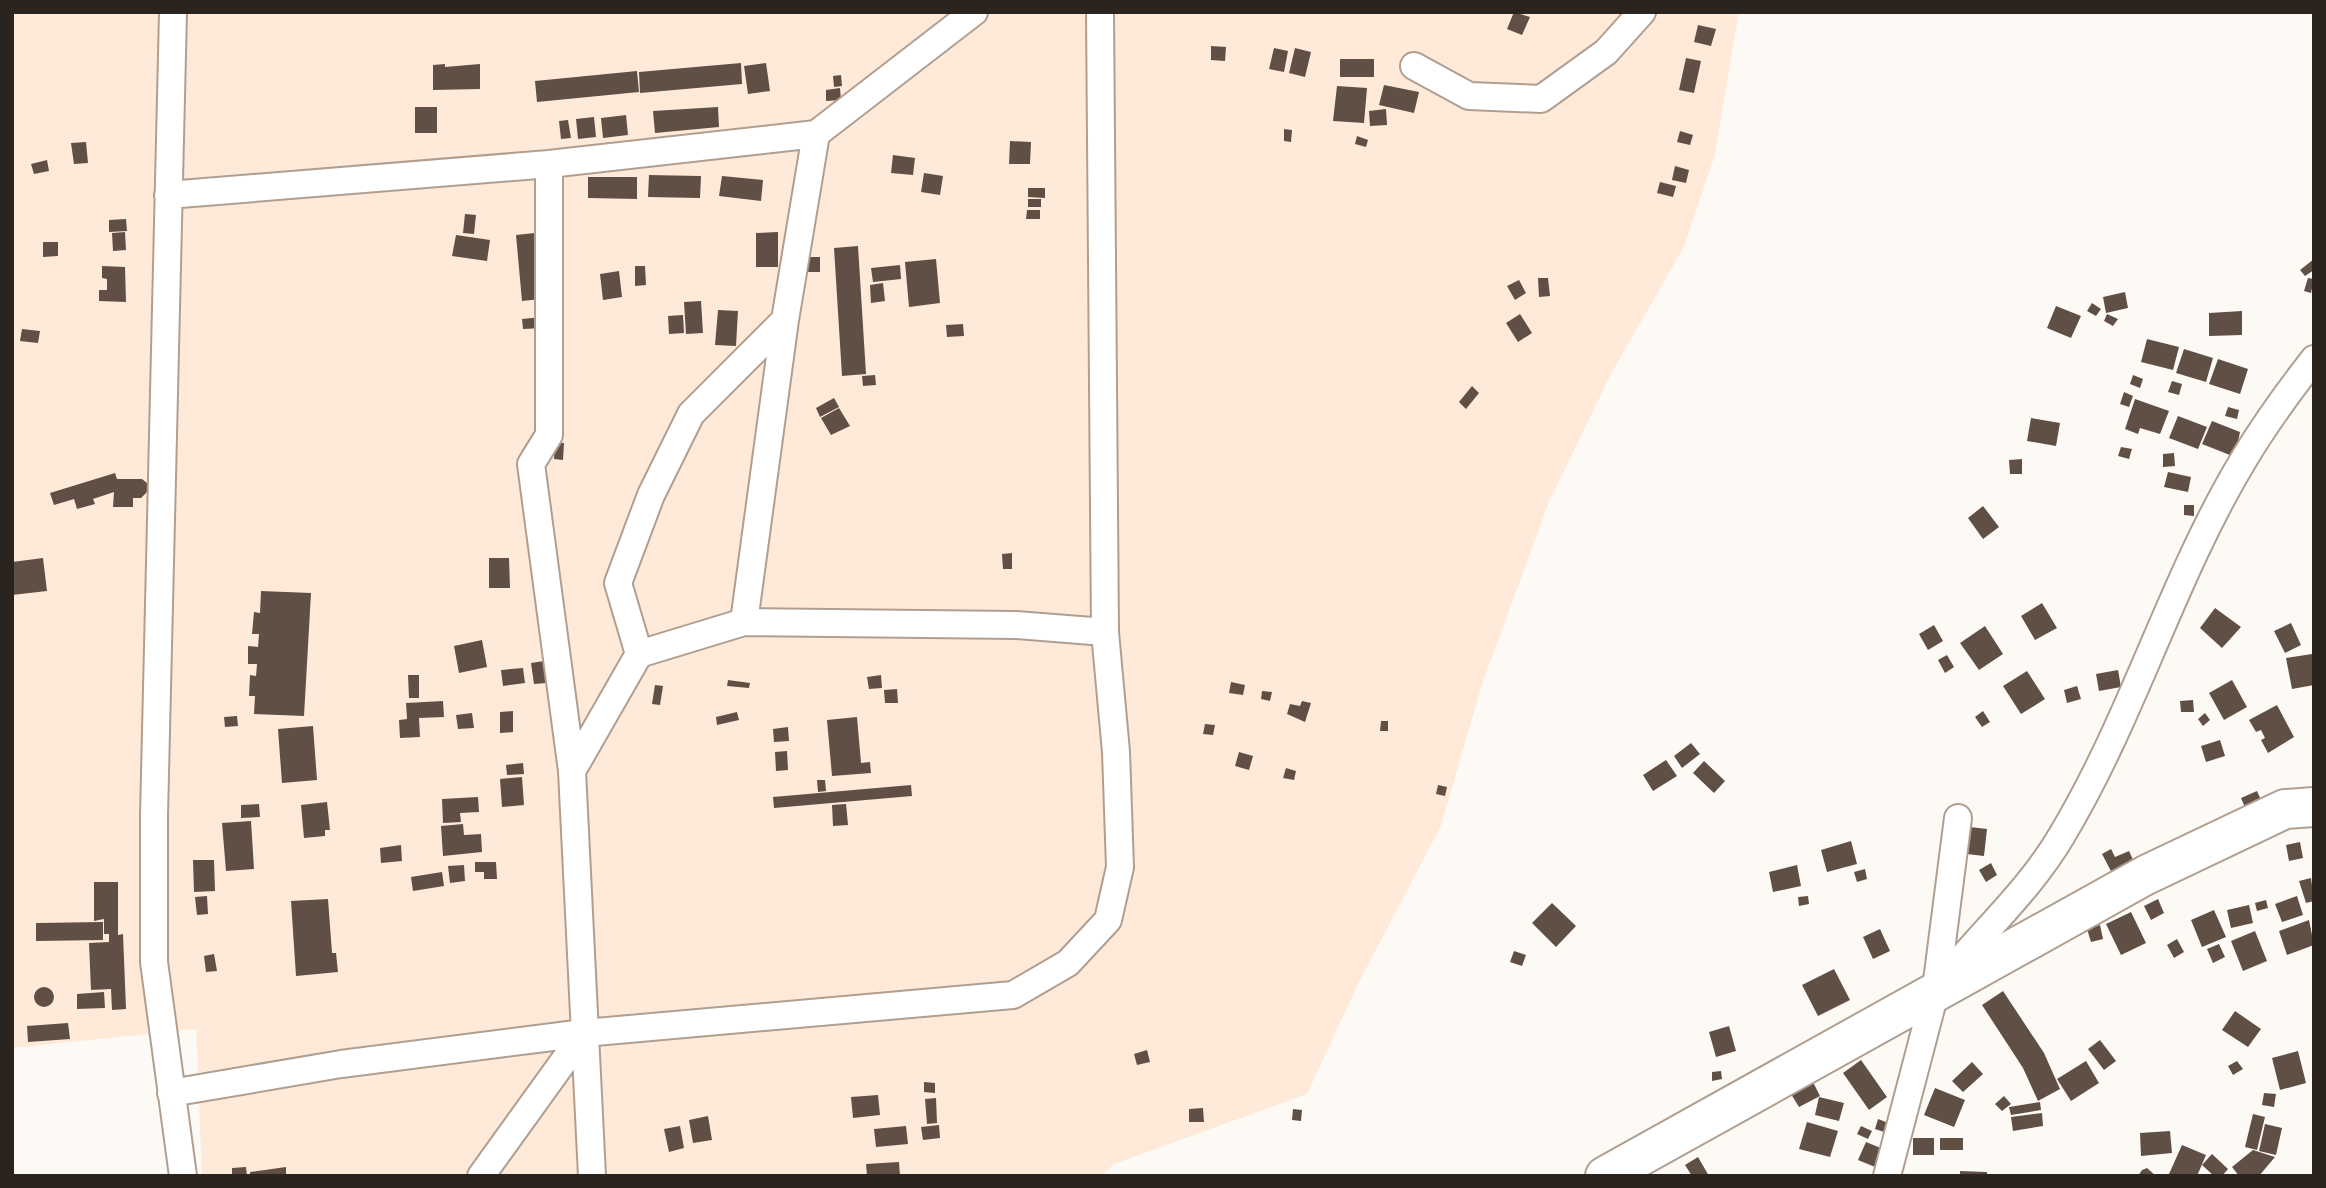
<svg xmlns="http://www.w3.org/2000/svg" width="2326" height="1188" font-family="'Open Sans',sans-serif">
	<rect width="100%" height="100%" fill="#fdfaf6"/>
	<path fill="#ffeada" d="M12,12H1739L1715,155L1684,247L1611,374L1549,502L1482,684L1441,826L1359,982L1307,1094L1114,1164L1101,1176H202L196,1029L12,1048Z"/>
	<path fill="#604f45" d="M1514,12L1530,17L1522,35L1507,29Z
		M1698,25L1716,29L1711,46L1694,42Z
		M1211,46L1226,47L1225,61L1211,60Z
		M1274,48L1288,51L1284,72L1269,69Z
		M1295,48L1311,52L1305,77L1289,73Z
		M1686,58L1701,61L1694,93L1679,90Z
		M1340,59H1374V77H1340Z
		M741,63L742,84L640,93L639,72Z
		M766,63L770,91L748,94L744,66Z
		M445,64V67L480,64V89L433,90V65Z
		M637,71L639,92L537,102L535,81Z
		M841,75L842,86L834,87L833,76Z
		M1384,85L1419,92L1414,113L1379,105Z
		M1337,86L1367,88L1364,123L1333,121Z
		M840,88L841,100L826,101V90Z
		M415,107H437V133H415Z
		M718,107L719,127L655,133L653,111Z
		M1386,109L1387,125L1370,126L1369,111Z
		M626,115L628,135L603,138L601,118Z
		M594,117L596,137L578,139L576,119Z
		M568,120L571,138L561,139L559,121Z
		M1284,129L1292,130L1291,142L1284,141Z
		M1680,131L1693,135L1690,145L1677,142Z
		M1357,136L1368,140L1366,147L1355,144Z
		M1010,141L1031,142L1030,164H1009Z
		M86,142L88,163L74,164L71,143Z
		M893,155L915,158L913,175L891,173Z
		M47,160L49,171L34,174L31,164Z
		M1675,166L1689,170L1686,183L1672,180Z
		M924,173L943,176L940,195L921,192Z
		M649,175L701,176L700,198L648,197Z
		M722,176L763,180L761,201L719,196Z
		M588,177H637V199L588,198Z
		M1660,182L1676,186L1673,197L1657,193Z
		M1028,188H1045V198L1028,197Z
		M1028,199H1041V207H1028Z
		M1027,210H1040V219H1026Z
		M465,214L476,215L474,234L463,233Z
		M126,219L127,231L109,232V220Z
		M125,232L126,250L113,251L112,233Z
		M778,232V267H756V233Z
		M535,233L541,299L522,301L516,235Z
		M456,235L490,240L487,261L452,256Z
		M43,242H58V256L43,257Z
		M858,246L866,374L842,376L834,248Z
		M806,257H820V272H806Z
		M936,259L940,303L909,307L905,262Z
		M2314,259V270L2305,276L2300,270Z
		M900,265L901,279L873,282L871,268Z
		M102,266L125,267L126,302L99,301V290H107V279L102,278Z
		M635,266H645L646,285L635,286Z
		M619,271L622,297L603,300L600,274Z
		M1538,278H1548L1550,296L1539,297Z
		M2308,278L2314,279L2311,293L2304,291Z
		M1519,280L1526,293L1515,300L1507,286Z
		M883,283L885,301L871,303L870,285Z
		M2125,292L2128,308L2106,313L2103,297Z
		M701,301L703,333L686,334L684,302Z
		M2092,303L2101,309L2096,316L2087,311Z
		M2056,306L2081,316L2071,338L2047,328Z
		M718,310L738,311L736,346L715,345Z
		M2242,311V335L2209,336V313Z
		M1520,314L1532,333L1518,342L1506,323Z
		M2107,314L2118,319L2113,326L2104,321Z
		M683,315L684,333L669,334L668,316Z
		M542,317L543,328L523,329L522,319Z
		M963,324L964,336L947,337L946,325Z
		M22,329L40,331L38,343L20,341Z
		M2147,339L2179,347L2173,370L2141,362Z
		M2184,349L2213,358L2206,382L2176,373Z
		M2218,359L2248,369L2240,394L2209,384Z
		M875,375L876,385L863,386L862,376Z
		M2133,375L2143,379L2140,388L2130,384Z
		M2172,381L2182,384L2179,395L2168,392Z
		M1472,386L1479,393L1466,409L1459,402Z
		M2124,392L2133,396L2129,407L2120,404Z
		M834,398L839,407L820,417L816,408Z
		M2135,399L2169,411L2160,434L2140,428L2138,434L2125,429Z
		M2228,407L2239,410L2237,419L2225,416Z
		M839,408L850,426L831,435L821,418Z
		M2178,416L2207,427L2198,449L2169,438Z
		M2031,418L2060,423L2056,446L2027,441Z
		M2212,421L2240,432L2235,457L2202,444Z
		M555,443H564L563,460L554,459Z
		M2121,447L2132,449L2129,459L2118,456Z
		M2174,453L2175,466L2163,467V454Z
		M2022,459V474H2010L2009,460Z
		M2168,472L2191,477L2188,492L2164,487Z
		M115,473L117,479H142L147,483V492L141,498H133V507H113L114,492L93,499L95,504L77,509L74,499L54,505L50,493Z
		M2184,505H2194V516L2184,515Z
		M1983,506L1999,527L1983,539L1968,518Z
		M1012,553V569H1003L1002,554Z
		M43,558L47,591L12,595V562Z
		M489,558H509L510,588H489Z
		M261,591L311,593L304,716L254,714L255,696H249L250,675L256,676L257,664H248V646L258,647L259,634H252L254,612L260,613Z
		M2042,603L2057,628L2035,640L2021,616Z
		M2215,608L2241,627L2222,648L2200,628Z
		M2291,623L2301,645L2285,653L2274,631Z
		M1934,625L1943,641L1928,650L1919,634Z
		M1985,626L2003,654L1979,670L1960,643Z
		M482,640L487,667L459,673L454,646Z
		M2312,654L2314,685L2292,689L2286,658Z
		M1947,655L1954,667L1945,673L1938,660Z
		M544,661L546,683L534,684L531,663Z
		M523,668L525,683L503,686L501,670Z
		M2118,670L2121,687L2099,691L2096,674Z
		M2027,671L2045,699L2021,714L2003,686Z
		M408,675H419V698H409Z
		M881,675L882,688L869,689L867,677Z
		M728,680L750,683L749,688L727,686Z
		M2232,680L2247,707L2224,720L2209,693Z
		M1231,682L1245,685L1243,695L1229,693Z
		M655,685L663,686L660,705L652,704Z
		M2077,686L2081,699L2067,703L2064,690Z
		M897,689L898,703H885L884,690Z
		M1262,691L1272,692L1270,701L1261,699Z
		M2193,700L2194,712H2181L2180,701Z
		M443,701L444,717L419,718L420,737L400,738L399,720L407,719L406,703Z
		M1302,701L1311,703L1305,722L1287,714L1290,704L1300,706Z
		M2277,705L2294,737L2268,753L2261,740L2265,738L2261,730L2256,732L2249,720Z
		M513,711V732L500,733V712Z
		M1983,711L1990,722L1982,727L1975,717Z
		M737,712L739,720L717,725L716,717Z
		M472,713L474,728L458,729L456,715Z
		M2205,713L2210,720L2203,726L2198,719Z
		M237,716L238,726L225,727L224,717Z
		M857,717L861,763L870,762L871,773L832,776L827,720Z
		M1381,721H1388V731H1380Z
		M1205,724L1215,725L1213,735L1203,734Z
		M313,726L317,780L282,783L278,729Z
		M788,727L789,741L774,742L773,729Z
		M2220,740L2225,756L2206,762L2201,746Z
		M1691,743L1700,754L1682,768L1674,756Z
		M787,751L788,770L776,771L775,752Z
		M1239,752L1253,756L1249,770L1235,766Z
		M1666,760L1677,776L1653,791L1643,775Z
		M1704,761L1725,781L1714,793L1693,773Z
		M523,763L524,774L507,775L506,765Z
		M1286,768L1296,771L1294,780L1283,778Z
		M522,777L524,805L502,807L500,779Z
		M817,780H825L826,791L818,792Z
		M911,785L912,796L774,808L773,797Z
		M1438,785L1447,787L1445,796L1436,794Z
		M2257,791L2264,807L2248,814L2241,798Z
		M478,797L479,812L460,813L461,822L443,823L442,799Z
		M327,802L330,830H325V836L304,838L301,805Z
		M259,804L260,817L241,818V805Z
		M846,804L848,825L833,826L832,805Z
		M251,821L254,869L226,871L222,823Z
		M463,824L464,835L481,834L482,852L443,856L441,826Z
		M1970,827L1987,829L1984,856L1967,854Z
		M1851,841L1857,864L1827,872L1821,850Z
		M2300,842L2303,858L2289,861L2286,845Z
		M401,845L402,861L381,863L380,848Z
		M2111,849L2115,857L2129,851L2135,864L2113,875L2102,854Z
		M193,860H214L215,891L194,892Z
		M475,862H496L497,879H484V872H475Z
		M1991,863L1997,875L1986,882L1979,870Z
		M464,865L465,881L450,883L448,866Z
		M1797,865L1801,886L1773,892L1769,872Z
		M1865,869L1867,879L1857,882L1854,872Z
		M442,872L444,886L413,891L411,877Z
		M2311,878L2314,901L2306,903L2299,881Z
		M94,882H118V935L123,934L126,1009L112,1010L111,989L91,990L89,943L109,942V934H104V919L94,921Z
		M207,896L208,914L197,915L195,897Z
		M1808,896L1809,904L1799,906L1798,897Z
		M2297,896L2303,915L2282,922L2275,904Z
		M328,899L332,953H336L338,972L296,976L291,901Z
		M2158,899L2164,913L2151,920L2144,906Z
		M2266,900L2268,908L2257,911L2255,903Z
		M1552,903L1576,926L1556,947L1532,923Z
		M2249,905L2253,923L2231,928L2227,910Z
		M2214,910L2226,937L2202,947L2191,920Z
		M2131,912L2146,943L2121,955L2106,924Z
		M2309,920L2314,945L2287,955L2279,931Z
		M103,922V940L36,941V923Z
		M2100,925L2103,939L2091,942L2087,929Z
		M1880,929L1890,951L1873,959L1863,937Z
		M2255,931L2267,961L2243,971L2231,941Z
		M2177,939L2184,952L2174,958L2167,945Z
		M2219,944L2225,957L2213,963L2207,949Z
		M1514,951L1526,955L1522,966L1510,962Z
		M214,954L217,971L206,972L204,956Z
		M1834,969L1850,1000L1818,1016L1802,985Z
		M34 997a10 10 0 1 1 20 0a10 10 0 1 1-20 0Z
		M2003,991L2044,1053L2060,1089L2038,1101L2023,1068L1982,1005Z
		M104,992L105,1008L77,1009V994Z
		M2235,1011L2261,1029L2248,1047L2222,1030Z
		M68,1023L70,1039L28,1042L27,1026Z
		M1729,1026L1736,1051L1716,1057L1709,1032Z
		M2100,1040L2116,1061L2104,1070L2088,1049Z
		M1147,1050L1150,1062L1137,1065L1134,1054Z
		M2298,1051L2306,1083L2280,1090L2272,1058Z
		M1861,1060L1887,1097L1869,1110L1843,1073Z
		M2086,1061L2099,1083L2071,1101L2057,1079Z
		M2237,1061L2243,1069L2233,1075L2228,1066Z
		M1972,1062L1983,1074L1963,1092L1952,1081Z
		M1721,1071L1722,1079L1712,1081V1072Z
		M924,1082L935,1083V1093L924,1092Z
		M1813,1082L1820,1096L1799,1107L1791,1094Z
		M1935,1088L1965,1100L1954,1127L1924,1115Z
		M2264,1093L2276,1094L2274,1107L2262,1105Z
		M878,1095L880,1115L853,1118L851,1097Z
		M2004,1096L2011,1104L2002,1111L1995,1104Z
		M1819,1097L1844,1103L1839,1121L1815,1115Z
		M936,1098L937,1123L927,1124L925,1099Z
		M2040,1102L2041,1110L2011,1115L2009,1107Z
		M1203,1108L1204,1122H1189V1109Z
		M1293,1109L1302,1110L1301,1121L1292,1120Z
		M2042,1113L2043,1126L2013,1131L2011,1117Z
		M2253,1114L2265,1117L2257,1150L2245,1147Z
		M708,1116L712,1140L693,1143L689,1120Z
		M1878,1119L1891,1124L1887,1133L1875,1129Z
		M1807,1122L1838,1131L1830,1157L1799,1149Z
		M2265,1124L2282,1128L2276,1155L2259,1151Z
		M939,1125L940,1138L923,1140L921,1127Z
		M680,1126L684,1148L669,1152L664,1129Z
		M906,1126L908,1144L876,1147L874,1129Z
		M1861,1126L1872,1131L1868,1139L1857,1134Z
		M2170,1131L2172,1153L2141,1156L2140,1133Z
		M1913,1138H1934V1155H1913Z
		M1940,1138H1963V1150H1940Z
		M1866,1142L1883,1149L1875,1167L1858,1160Z
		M2182,1145L2206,1155L2197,1176L2169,1174Z
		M2253,1150L2275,1157L2259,1176H2239L2232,1167Z
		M2212,1154L2228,1169L2222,1176H2214L2202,1165Z
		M1698,1157L1709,1176H1692L1685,1165Z
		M899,1162L900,1176H867L866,1164Z
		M246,1167L247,1176H232V1168Z
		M286,1167V1176H250V1172Z
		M2147,1168L2156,1176H2138L2142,1170Z
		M1960,1171L1987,1172V1176H1960Z"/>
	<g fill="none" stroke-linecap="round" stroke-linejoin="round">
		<g stroke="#b09f91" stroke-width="30">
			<path id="street" d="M173,12L154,816V962L183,1176
				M1414,66L1469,96L1541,99L1606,52L1642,12
				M168,195L549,164
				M744,622L785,320L816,134
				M639,654L618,583L651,495L691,414L785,320
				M572,771L639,654L744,622L1016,625L1105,632
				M1942,982C1981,933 2030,890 2062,835C2134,715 2172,578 2244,459C2265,424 2289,391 2314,359
				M171,1093L341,1064L584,1033L1013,995L1068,963L1108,920L1120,867L1116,752L1105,632L1100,12
				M481,1176L584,1033
				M592,1176L572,771L531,464L549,435V164L816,134L974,12
				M1887,1176L1936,989L1958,818"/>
		</g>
		<g stroke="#b09f91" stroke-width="42">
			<path id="secondary" d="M1605,1176L2146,875L2285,809L2314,807"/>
		</g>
		<use href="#street" stroke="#fff" stroke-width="26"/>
		<use href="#secondary" stroke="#fff" stroke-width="38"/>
	</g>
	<rect width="2326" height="1188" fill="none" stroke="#2a231e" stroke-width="28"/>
</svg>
